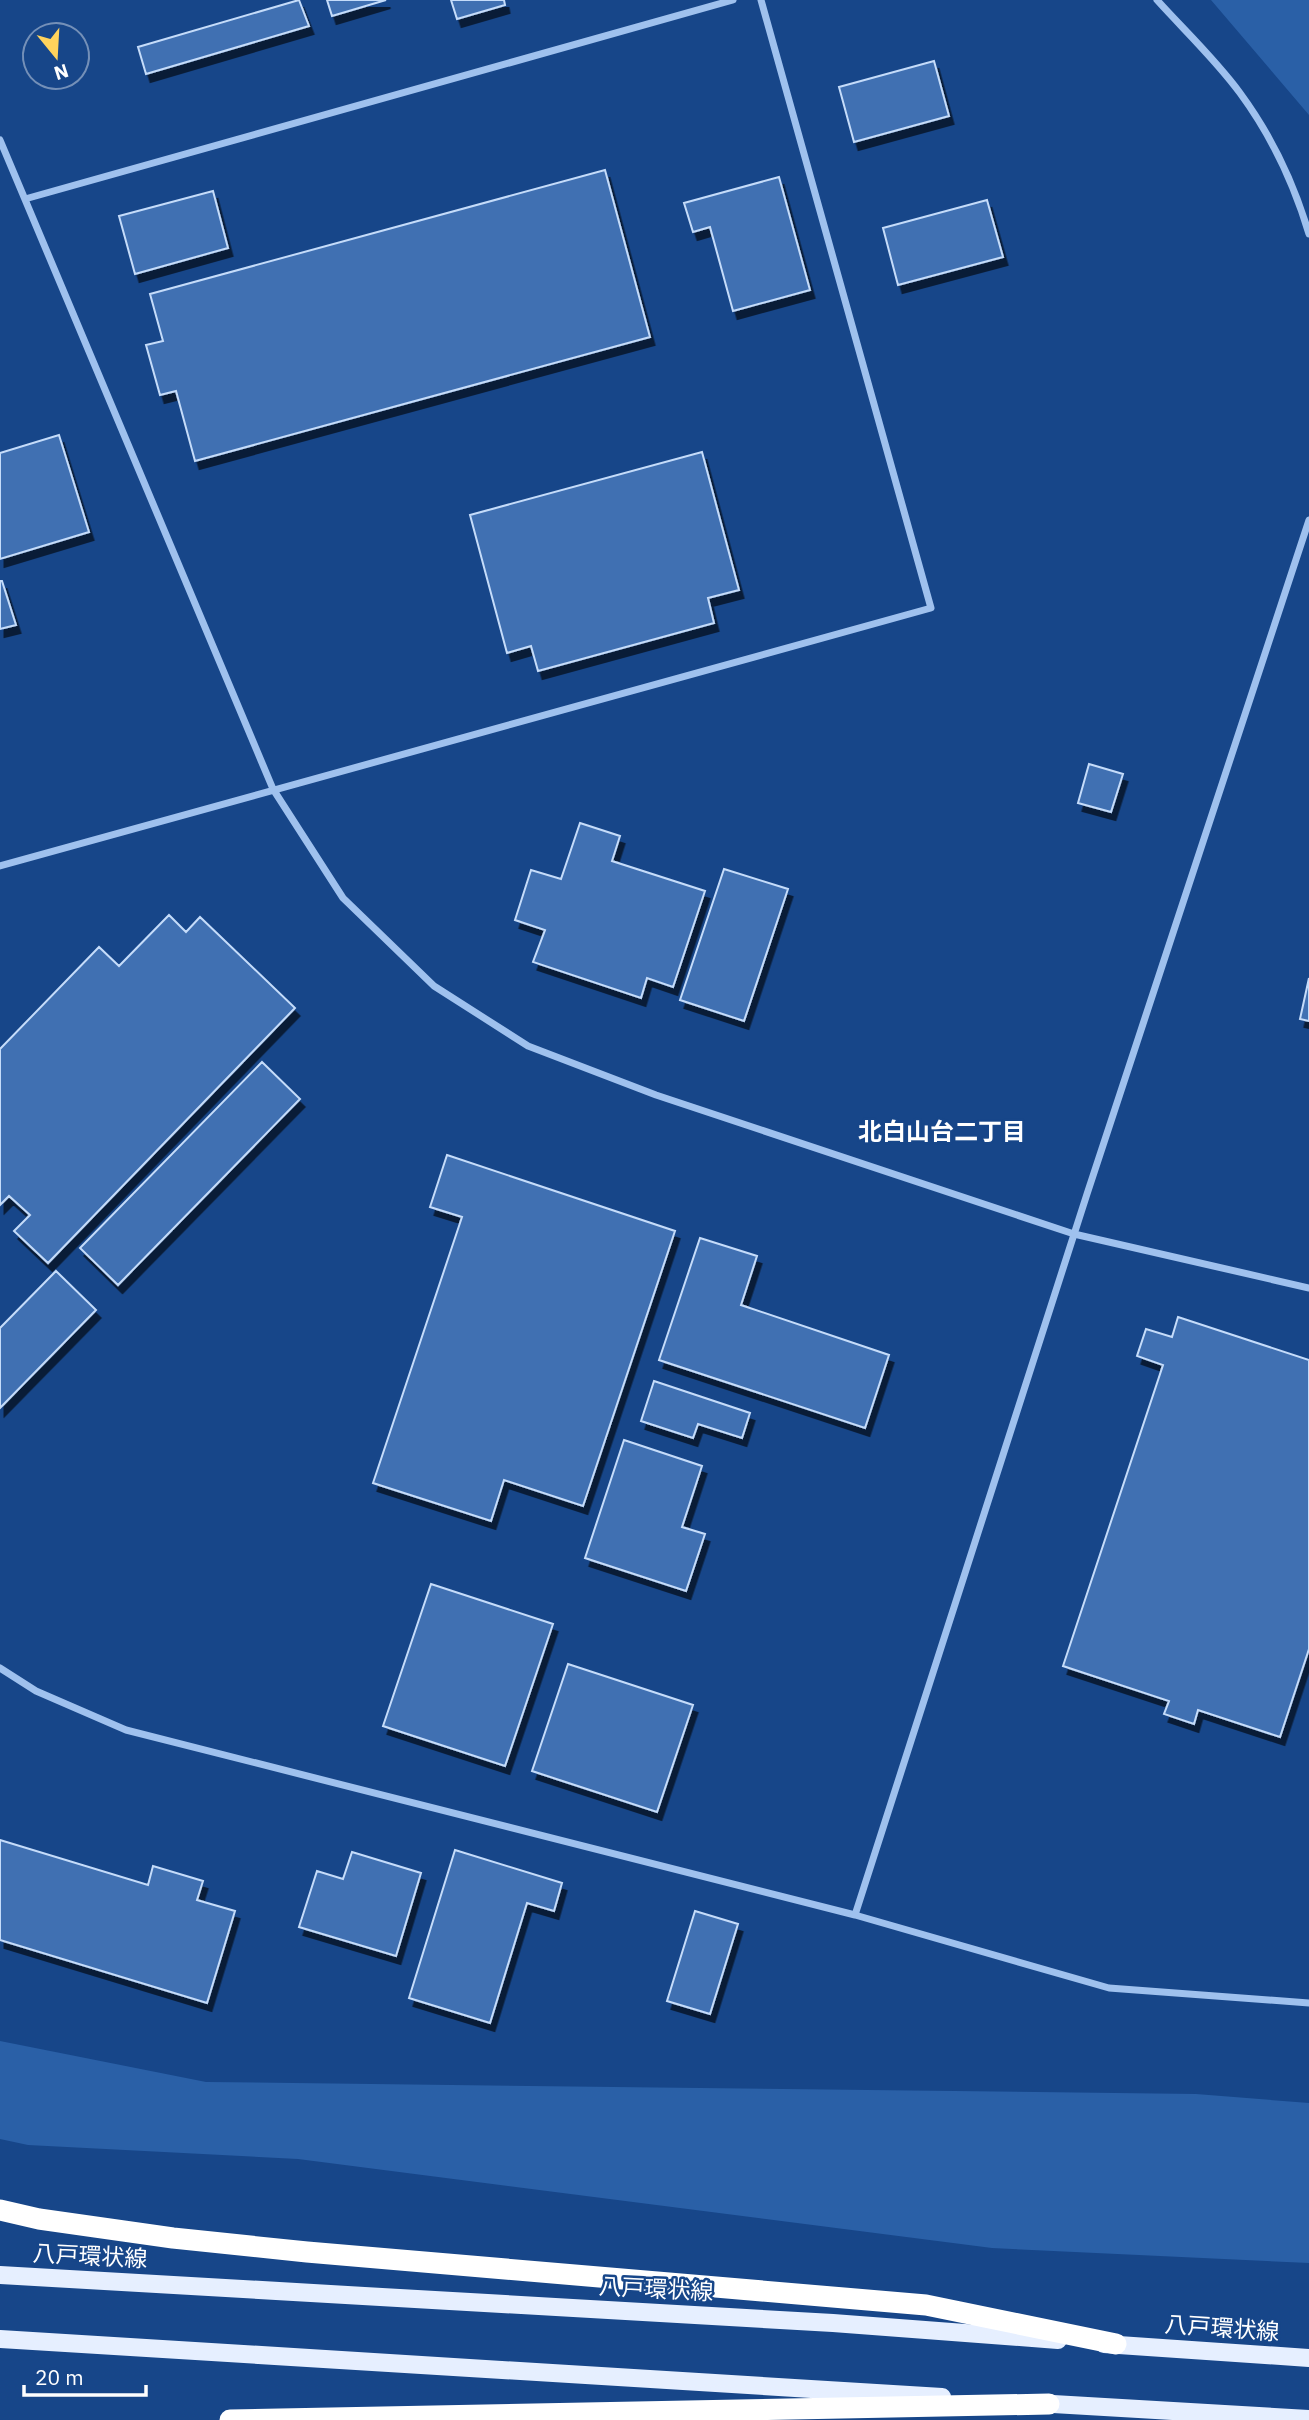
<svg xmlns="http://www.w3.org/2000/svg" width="1309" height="2420" font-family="'IBM Plex Sans','Noto Sans JP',sans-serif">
	<defs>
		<filter id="shadow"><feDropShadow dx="4.5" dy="8" stdDeviation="0" flood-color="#0009"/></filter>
	</defs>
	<rect width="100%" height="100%" fill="#174689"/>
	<path fill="#2a60a7" d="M1211,0H1309V115Z
		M0,2041L206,2082L1196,2094L1309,2103V2263L992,2248L298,2159L28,2145L0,2139Z"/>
	<path fill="#4070b2" stroke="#c5dcfa" stroke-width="2" filter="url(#shadow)" d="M299,0L309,26L146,74L138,47Z
		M327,0H386L332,16Z
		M451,0H504L505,5L457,19Z
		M934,61L949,116L854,142L839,87Z
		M605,170L650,337L195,461L176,391L160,395L146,345L163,341L150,294Z
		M779,177L810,290L733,311L710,227L693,232L684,203Z
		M213,191L228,248L135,274L119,216Z
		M987,200L1003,257L898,285L883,228Z
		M59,435L89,532L0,559V453Z
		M702,452L739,590L708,598L714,623L538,671L531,646L507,653L470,515Z
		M0,581H2L16,625L0,629Z
		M1089,764L1123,774L1111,812L1078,803Z
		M580,823L620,836L612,861L705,891L673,987L647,978L641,998L533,962L545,930L515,920L531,870L561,879Z
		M724,869L788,889L744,1021L680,1000Z
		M169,915L186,932L200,917L295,1008L48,1263L14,1231L30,1215L9,1196L0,1205V1049L99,947L119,966Z
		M1309,978V1021L1300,1019Z
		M262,1062L300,1099L118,1285L80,1248Z
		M447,1155L675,1231L583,1506L504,1480L491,1521L373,1483L462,1217L430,1207Z
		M700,1238L757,1256L741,1305L889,1355L865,1428L659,1360Z
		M56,1271L96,1310L0,1408V1328Z
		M1178,1317L1309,1360V1649L1280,1737L1198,1710L1194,1724L1164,1714L1169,1701L1063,1666L1163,1365L1137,1356L1146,1329L1172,1337Z
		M654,1381L750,1413L742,1438L698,1424L693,1438L641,1421Z
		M624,1440L702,1466L682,1527L705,1534L686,1591L585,1558Z
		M431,1584L553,1624L505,1766L383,1726Z
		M568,1664L693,1705L657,1812L532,1771Z
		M0,1840L148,1885L153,1866L203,1881L197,1900L235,1911L207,2003L0,1940Z
		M455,1850L562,1883L554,1911L527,1903L490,2023L409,1998Z
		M352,1852L421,1873L396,1956L299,1927L317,1871L343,1879Z
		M695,1911L738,1924L710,2014L667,2001Z"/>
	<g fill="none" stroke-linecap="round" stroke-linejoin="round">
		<path stroke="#9fc1ee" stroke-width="7" d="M1157,0C1184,30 1216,60 1240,93C1271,135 1294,184 1309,234
			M0,140L273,789L343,898L434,986L528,1046L656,1095L1074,1234L1309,1288
			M25,199L733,0
			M0,866L931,608L761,0
			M0,1668L36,1691L126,1730L855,1915L1109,1988L1309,2003
			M855,1915L1087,1194L1309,520"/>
		<path stroke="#e6efff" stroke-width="18" d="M0,2275L833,2323L1058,2340
			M0,2339L942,2397
			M1104,2344L1309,2358
			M1036,2403L1309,2419"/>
		<path stroke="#fff" stroke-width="21" d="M0,2210L39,2219L173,2238L307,2252L926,2305L1116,2344
			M230,2420L1049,2404"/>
	</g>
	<g text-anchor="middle" stroke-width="5" stroke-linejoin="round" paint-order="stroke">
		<g font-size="23" fill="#fff" stroke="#174689">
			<text transform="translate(90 2256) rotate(3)" y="8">八戸環状線</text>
			<text transform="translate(656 2289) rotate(3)" y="8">八戸環状線</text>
			<text transform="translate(1222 2328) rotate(4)" y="8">八戸環状線</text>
		</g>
		<g font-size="24" font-weight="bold" fill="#fff" stroke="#174689">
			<text x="942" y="1140">北白山台二丁目</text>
		</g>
	</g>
	<g transform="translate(56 56) rotate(162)"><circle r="33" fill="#174689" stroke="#7490b8" stroke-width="2"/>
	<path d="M0-5L12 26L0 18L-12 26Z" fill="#ffd35c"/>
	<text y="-10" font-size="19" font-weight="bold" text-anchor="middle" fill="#ffffff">N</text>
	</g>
	<path d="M24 2385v10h122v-10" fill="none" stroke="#ffffff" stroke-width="3.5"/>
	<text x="35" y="2385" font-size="21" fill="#ffffff" stroke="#174689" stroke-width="5" paint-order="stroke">20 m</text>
</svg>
